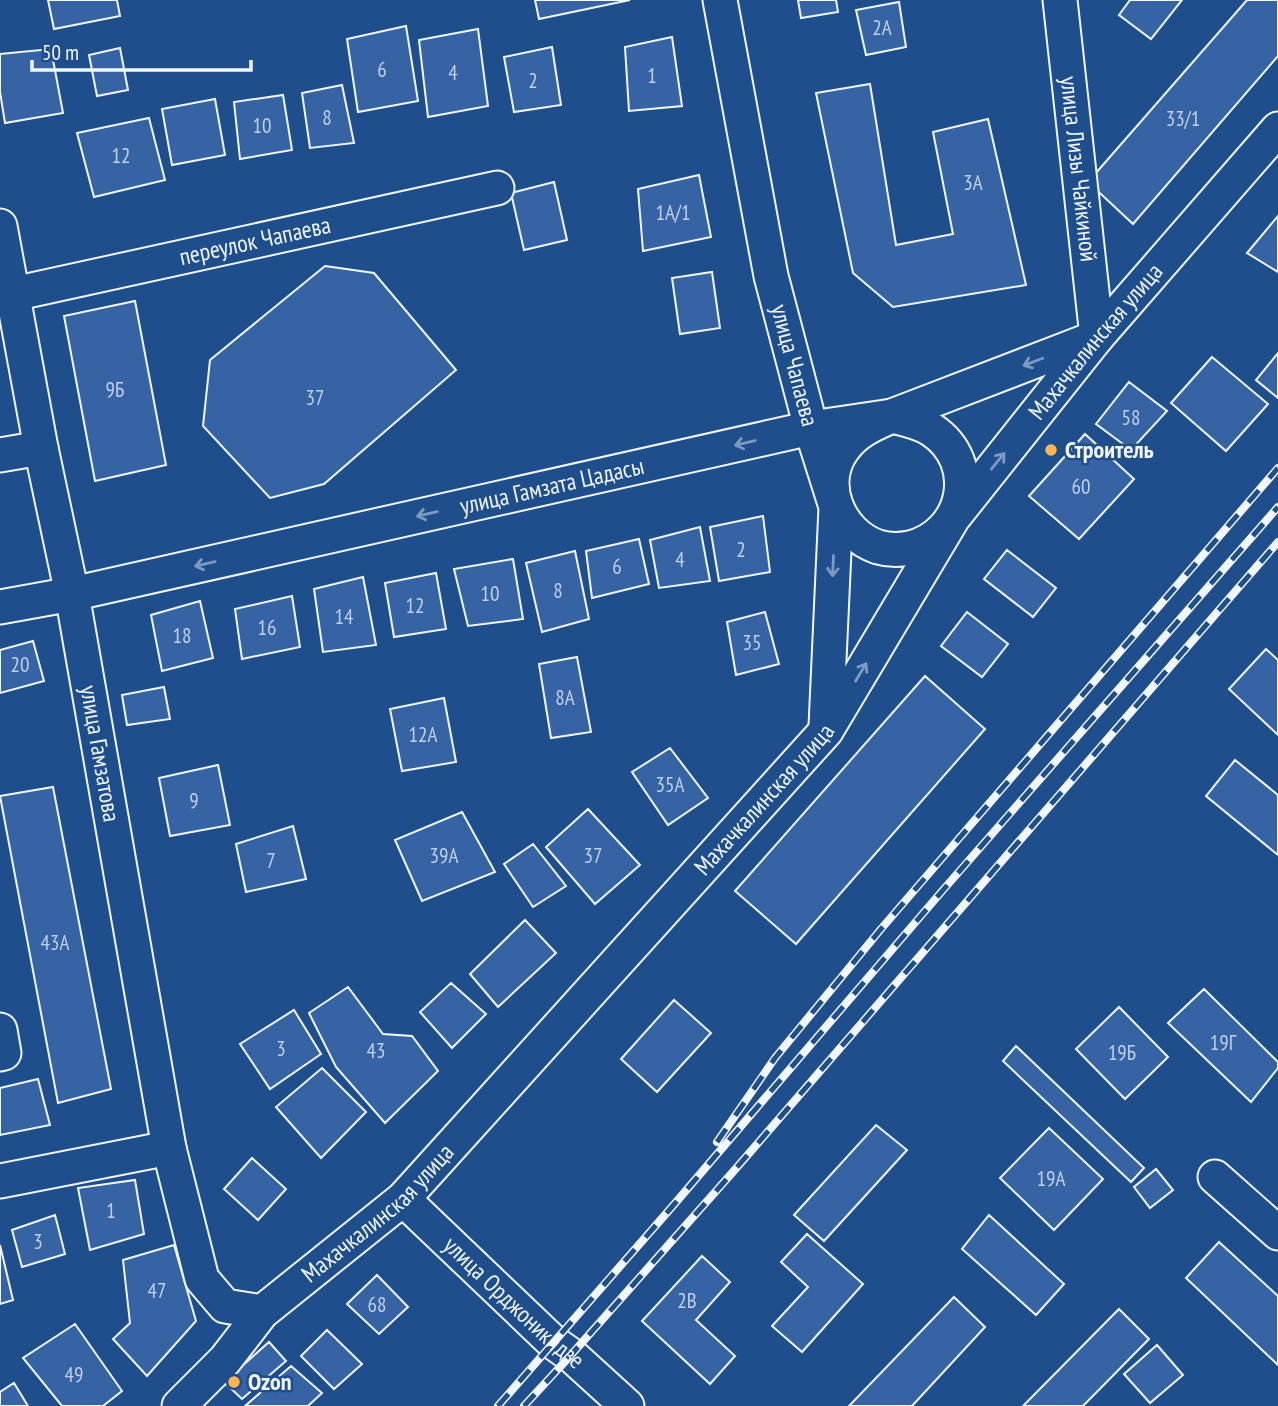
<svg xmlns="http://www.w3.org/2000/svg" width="1278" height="1406" font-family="'PT Sans Narrow',sans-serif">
	<rect width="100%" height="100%" fill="#1f4e8c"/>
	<path fill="#3563a3" stroke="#f2f6ff" stroke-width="2" d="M48,0H117L120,16L54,29Z
		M535,0H630L539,19Z
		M798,0H836L838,12L801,18Z
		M1130,0H1182L1151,39L1119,15Z
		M1247,0H1278V56L1133,224L1088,182Z
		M899,2L906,47L866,55L856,10Z
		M406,26L418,101L358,112L347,39Z
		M478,29L488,106L428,117L419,40Z
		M672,37L682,106L629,111L625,47Z
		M552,47L561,105L514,112L504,57Z
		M120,48L128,90L97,96L89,55Z
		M51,49L63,113L5,123L0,92V54Z
		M870,84L896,245L953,234L933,132L988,119L1026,285L893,307L853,273L816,93Z
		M342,85L354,143L310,148L302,93Z
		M283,95L292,150L240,159L234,102Z
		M215,99L225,155L172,165L162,109Z
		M149,118L165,180L94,197L77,133Z
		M699,175L711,237L643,251L638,189Z
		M554,182L567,240L524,250L511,193Z
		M1278,216V272L1247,253Z
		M325,266L374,273L456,370L324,484L270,498L203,426L210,360Z
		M712,272L720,328L680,334L672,278Z
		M135,301L166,465L95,481L64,316Z
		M1278,353V398L1256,380Z
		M1212,357L1268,404L1226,451L1171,403Z
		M1129,382L1167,411L1131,450L1096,424Z
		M1085,434L1134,479L1079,539L1029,496Z
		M763,516L770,572L719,581L710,527Z
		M700,527L710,581L659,588L650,540Z
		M639,539L649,584L592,598L586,551Z
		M1007,550L1056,588L1033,617L984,579Z
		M575,551L589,619L542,632L526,563Z
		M513,559L523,619L468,626L454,569Z
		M436,573L446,629L394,637L385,583Z
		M363,577L376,645L323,652L314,589Z
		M292,596L300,647L242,659L235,609Z
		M200,601L213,658L162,671L151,615Z
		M765,612L779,664L736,675L727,622Z
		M967,612L1008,644L982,677L941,646Z
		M33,641L44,681L0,693V650Z
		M1266,649L1278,660V735L1229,689Z
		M577,657L591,732L551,738L539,664Z
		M925,676L985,729L796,944L735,891Z
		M164,687L170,719L127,725L122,695Z
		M444,698L456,762L402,771L390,709Z
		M670,748L708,798L668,825L632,772Z
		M1235,760L1278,795V855L1206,796Z
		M218,765L230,825L170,836L159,778Z
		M53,787L111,1089L58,1103L0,796Z
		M588,809L640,865L595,904L546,847Z
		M462,812L495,872L422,901L395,840Z
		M293,826L306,879L246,892L236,844Z
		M533,844L566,886L533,907L504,864Z
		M525,920L556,953L498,1007L470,974Z
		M451,983L486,1014L452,1048L420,1012Z
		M348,987L383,1034L412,1036L438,1071L385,1123L336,1067L309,1013Z
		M1204,989L1278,1062V1068L1251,1102L1168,1023Z
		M674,1000L711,1033L657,1092L621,1059Z
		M1119,1007L1168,1057L1125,1099L1076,1049Z
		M294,1010L321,1054L270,1089L240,1044Z
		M1016,1046L1144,1168L1131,1182L1003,1061Z
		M322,1068L366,1112L321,1158L276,1107Z
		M38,1079L50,1125L0,1135V1088Z
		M876,1125L907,1150L824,1241L794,1215Z
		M1049,1128L1103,1179L1054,1230L1000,1178Z
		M252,1158L286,1189L258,1220L224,1189Z
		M1156,1169L1173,1190L1150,1208L1134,1187Z
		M135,1180L144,1234L90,1250L78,1188Z
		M55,1215L65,1254L22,1267L12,1230Z
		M989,1215L1064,1284L1036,1315L962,1249Z
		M807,1234L863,1284L802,1352L772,1326L808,1287L781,1262Z
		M1219,1242L1278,1296V1365L1186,1278Z
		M0,1245L13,1300L0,1304Z
		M174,1245L196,1321L147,1376L113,1339L130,1323L123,1260Z
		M702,1256L730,1282L696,1320L735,1356L710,1384L642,1321Z
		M377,1275L408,1307L379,1334L347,1304Z
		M954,1297L985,1327L912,1406H849Z
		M1119,1309L1149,1339L1083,1406H1023Z
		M75,1324L122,1391L103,1406H62L23,1358Z
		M327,1330L362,1364L334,1389L301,1356Z
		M269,1342L286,1361L242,1399L224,1382Z
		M1157,1345L1183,1375L1150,1403L1124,1374Z
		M291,1366L322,1393L308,1406H245Z
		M14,1383L28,1406H0V1392Z"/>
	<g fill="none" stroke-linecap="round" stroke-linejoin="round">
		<g stroke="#f2f6ff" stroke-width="37">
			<g id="minor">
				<path id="s1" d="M720,0L771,276L811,428L836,507L826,726"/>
				<path id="s2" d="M1060,0L1097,337"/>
				<path id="s3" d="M0,226L41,448L72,594L169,1148L202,1279L225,1306L262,1312"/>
				<path id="s4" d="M0,297L497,188"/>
				<path d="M892,416C905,419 920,422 932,430C981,463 966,534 910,548C900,550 888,550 878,547C839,534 817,483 844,448C856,431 874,424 892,416Z"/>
				<path d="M0,455L41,448"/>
				<path id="s5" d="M0,607L72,594L811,428L892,416L1095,338"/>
				<path d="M0,1030L4,1053L0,1054"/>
				<path d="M1215,1177L1278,1233"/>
				<path d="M0,1181L169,1148"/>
				<path id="s6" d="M403,1199L554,1343L571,1355L627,1406"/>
				<path id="s7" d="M179,1406L225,1360L262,1312L403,1199L826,731L953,518L1097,337L1278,129"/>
			</g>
		</g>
		<use href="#minor" stroke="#1f4e8c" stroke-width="33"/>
		<g stroke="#f2f6ff" stroke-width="8">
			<path id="rail" d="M717,1142L775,1058L881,929L1278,468
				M498,1406L671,1208L943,890L1278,507
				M524,1406L571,1355L732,1173L1278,542"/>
		</g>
		<use href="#rail" stroke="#1f4e8c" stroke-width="5" stroke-dasharray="16" stroke-linecap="butt"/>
	</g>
	<defs><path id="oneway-shaft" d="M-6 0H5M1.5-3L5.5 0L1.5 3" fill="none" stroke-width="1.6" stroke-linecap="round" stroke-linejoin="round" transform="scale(1.75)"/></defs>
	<g stroke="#7e9ac0">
		<use href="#oneway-shaft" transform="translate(1033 362) rotate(159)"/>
		<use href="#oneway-shaft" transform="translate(745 443) rotate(167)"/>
		<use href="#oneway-shaft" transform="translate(998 461) rotate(-51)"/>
		<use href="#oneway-shaft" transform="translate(427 514) rotate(167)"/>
		<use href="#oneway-shaft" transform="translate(205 564) rotate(167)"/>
		<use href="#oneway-shaft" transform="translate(833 566) rotate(93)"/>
		<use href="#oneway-shaft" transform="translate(861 672) rotate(-59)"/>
	</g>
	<g fill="#ffb74d" stroke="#1f4e8c" stroke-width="2.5">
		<circle cx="1051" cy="450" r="7"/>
		<circle cx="234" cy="1382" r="7"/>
	</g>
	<g text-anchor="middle" stroke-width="5" stroke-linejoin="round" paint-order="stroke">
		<g font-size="21" fill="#c3d1e8">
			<text x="882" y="35">2А</text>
			<text x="382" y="77">6</text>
			<text x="453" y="80">4</text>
			<text x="652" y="83">1</text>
			<text x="533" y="88">2</text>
			<text x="327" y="125">8</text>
			<text x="1183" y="126">33/1</text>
			<text x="262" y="133">10</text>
			<text x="121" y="163">12</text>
			<text x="973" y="190">3А</text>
			<text x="673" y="220">1А/1</text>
			<text x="115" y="397">9Б</text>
			<text x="315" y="405">37</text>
			<text x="1131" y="425">58</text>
			<text x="1081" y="494">60</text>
			<text x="741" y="557">2</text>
			<text x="680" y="567">4</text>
			<text x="617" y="574">6</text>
			<text x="558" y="598">8</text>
			<text x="490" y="601">10</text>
			<text x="415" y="613">12</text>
			<text x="344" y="624">14</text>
			<text x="267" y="635">16</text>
			<text x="182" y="643">18</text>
			<text x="752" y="650">35</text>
			<text x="20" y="672">20</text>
			<text x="565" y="705">8А</text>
			<text x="423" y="742">12А</text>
			<text x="670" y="792">35А</text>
			<text x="194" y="808">9</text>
			<text x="444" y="863">39А</text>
			<text x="593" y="863">37</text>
			<text x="271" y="868">7</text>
			<text x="55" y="950">43А</text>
			<text x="1223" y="1050">19Г</text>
			<text x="281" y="1056">3</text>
			<text x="376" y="1058">43</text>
			<text x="1122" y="1060">19Б</text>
			<text x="1051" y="1186">19А</text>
			<text x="111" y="1218">1</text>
			<text x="38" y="1249">3</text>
			<text x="157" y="1298">47</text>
			<text x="687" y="1308">2В</text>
			<text x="377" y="1312">68</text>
			<text x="74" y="1382">49</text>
		</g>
		<g font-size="24" fill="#f2f6ff" stroke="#1f4e8c">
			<text dy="8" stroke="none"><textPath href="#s2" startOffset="170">улица Лизы Чайкиной</textPath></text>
			<text dy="8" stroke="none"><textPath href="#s4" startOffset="261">переулок Чапаева</textPath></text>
			<text dy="8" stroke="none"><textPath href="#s7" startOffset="1412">Махачкалинская улица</textPath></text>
			<text dy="8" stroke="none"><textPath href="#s1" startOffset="373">улица Чапаева</textPath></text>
			<text dy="8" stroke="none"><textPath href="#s5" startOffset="565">улица Гамзата Цадасы</textPath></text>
			<text dy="8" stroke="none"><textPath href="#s3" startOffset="537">улица Гамзатова</textPath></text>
			<text dy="8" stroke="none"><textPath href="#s7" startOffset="845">Махачкалинская улица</textPath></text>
			<text dy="8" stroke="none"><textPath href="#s7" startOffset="278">Махачкалинская улица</textPath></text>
			<text dy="8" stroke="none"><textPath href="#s6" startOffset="152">улица Орджоникидзе</textPath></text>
		</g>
		<g font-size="24" font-weight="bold" fill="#f2f6ff" stroke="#1f4e8c" text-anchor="start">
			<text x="1065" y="458">Строитель</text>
			<text x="248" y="1390">Ozon</text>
		</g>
	</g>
	<path d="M32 60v10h219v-10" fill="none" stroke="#f2f6ff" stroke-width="3.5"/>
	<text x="42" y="60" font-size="21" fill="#f2f6ff" stroke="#1f4e8c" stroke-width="5" paint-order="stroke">50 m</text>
</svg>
